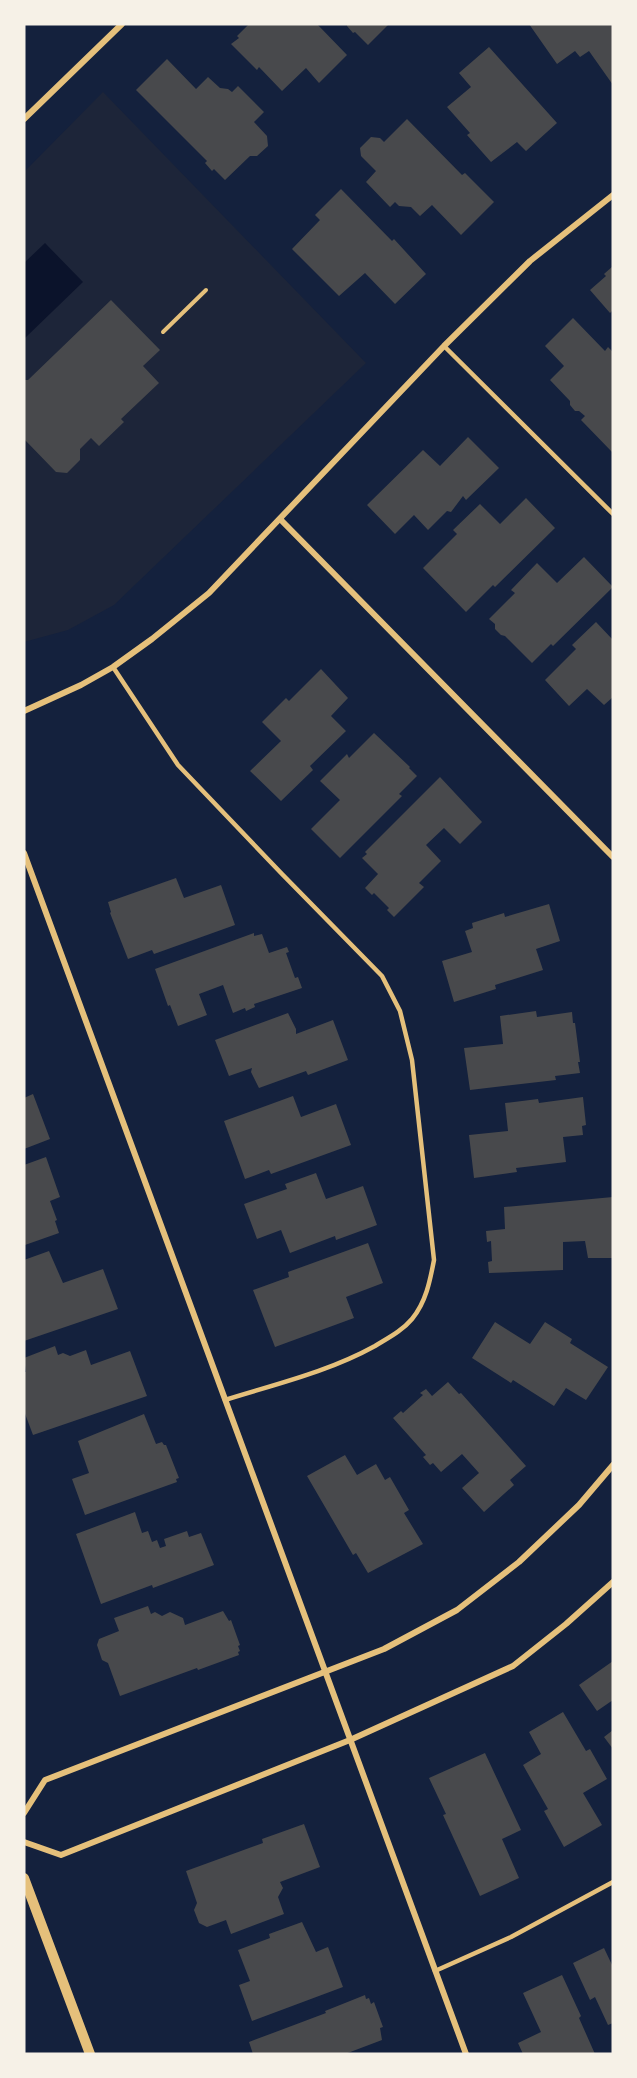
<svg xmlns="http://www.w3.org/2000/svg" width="637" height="2078" font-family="Jost,sans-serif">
	<rect width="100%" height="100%" fill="#14213d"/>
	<path fill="#1d2539" d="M103,92L366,363L114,605L68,630L24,642V172Z"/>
	<path fill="#0b132b" d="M45,243L83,282L24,339V263Z"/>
	<path fill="#48494c" d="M249,24H317L347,55L319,83L306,68L282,91L259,67L257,70L231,44L239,38L237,36Z
		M347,24H389L368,45L355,32L353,33L347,26Z
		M529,24H613V85L589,51L580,57L575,51L557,64Z
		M489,47L557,123L526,151L517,142L491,162L467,135L470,133L447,107L471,87L459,73Z
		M167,59L196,89L208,77L220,88L228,89L232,92L238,86L264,112L254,122L267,136L268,146L257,156H250L225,180L214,169L212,171L205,163L207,161L136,90Z
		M407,119L462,175L465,173L494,202L461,235L432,205L420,216L411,207L399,206L395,202L390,207L366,182L376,171L361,156L360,148L371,137L380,138L384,142Z
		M341,189L392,241L394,239L426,274L395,304L365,273L339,296L292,249L320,220L315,215Z
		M613,266V310L610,313L590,290L606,276L604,274Z
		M111,300L160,350L143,366L159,383L121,419L124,422L99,446L91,438L80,449V460L67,473L56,472L24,439V380H28Z
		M573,318L605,351L608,347L613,352V453L581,420L585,416L579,411H575L570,405V401L550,380L564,366L545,346Z
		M468,437L499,468L466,500L463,496L451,512L447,511L428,530L414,515L395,534L367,505L423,450L440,466Z
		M526,498L555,528L495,587L493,585L466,612L423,568L457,534L453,530L480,504L500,524Z
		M584,557L613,587L553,646L551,644L532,663L505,636L501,635L495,629V624L489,619L515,593L511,590L537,563L557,583Z
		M596,622L613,640V697L604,705L587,689L569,706L545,680L576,649L572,645Z
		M321,669L348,698L331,716L346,731L310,766L313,770L281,801L250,771L281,741L262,722L286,698L289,701Z
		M374,733L410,767L409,768L417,776L399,794L402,796L340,858L311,829L340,800L320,781L347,754L349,758Z
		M440,777L482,822L460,844L444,828L426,845L441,861L419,883L424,887L394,917L387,910L389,908L374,893L372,895L365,888L378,874L362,858L367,854L365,852Z
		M176,878L184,898L221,885L235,925L154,954L152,950L128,959L110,913L111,912L108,902Z
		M549,904L560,941L536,949L543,970L495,985L496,989L454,1002L442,961L472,952L465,931L473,928L472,923L504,913L505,917Z
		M254,933V936L262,934L269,953L287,947L289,952L286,953L295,978L298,977L302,988L254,1004L255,1007L246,1011L245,1008L233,1013L223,985L199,994L207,1015L178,1026L170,1005L168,1006L155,969Z
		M536,1011L537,1017L572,1012L573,1023H575L580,1062H578L580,1073L555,1076L556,1080L470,1090L464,1048L503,1044L500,1016Z
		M288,1013L296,1029V1034L333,1020L348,1060L308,1075L306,1071L259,1088L251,1072L252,1068L229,1076L215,1040Z
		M33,1094L50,1139L24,1149V1098Z
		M293,1096L301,1117L336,1104L351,1145L271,1174L269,1170L245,1179L224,1121Z
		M583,1097L586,1125L582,1126L583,1135L563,1137L566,1162L516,1168L517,1172L474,1178L469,1135L508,1131L505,1103L538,1099L539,1103Z
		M46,1157L60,1197L50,1201L57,1220L55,1221L59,1233L25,1245L24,1165Z
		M316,1173L326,1199L363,1186L377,1225L336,1240L335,1236L290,1253L281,1230L257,1239L244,1204L287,1189L285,1184Z
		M613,1197V1258H588L585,1241L563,1242V1270L489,1273L488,1262L492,1261L491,1241L487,1242L486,1231L505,1229L504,1207Z
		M368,1243L383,1283L346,1297L354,1318L275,1347L253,1290L289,1277L288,1272Z
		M49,1251L63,1283L103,1269L118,1309L24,1341V1260Z
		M495,1322L530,1344L545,1322L572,1339L570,1343L608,1367L586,1400L566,1388L554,1406L513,1380L511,1383L472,1358Z
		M55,1346L58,1355L63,1353L70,1356L86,1350L91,1365L130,1351L147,1396L33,1435L24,1411V1372H26L24,1358Z
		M448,1382L459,1394L461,1393L526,1466L510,1480L514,1485L484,1512L462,1488L479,1473L462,1454L441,1472L433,1463L430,1465L423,1457L426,1455L393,1418L401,1411L403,1413L423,1395L420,1393L426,1389L432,1396Z
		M144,1414L156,1444L162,1442L164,1445H166L179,1478L176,1479L177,1482L85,1515L72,1479L89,1473L78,1441Z
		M345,1455L357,1475L376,1464L385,1480L390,1477L409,1510L404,1513L423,1544L368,1573L356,1553L353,1555L307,1476Z
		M135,1512L142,1533L148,1531L152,1542L157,1540L160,1548L166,1546L164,1539L187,1531L189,1537L201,1533L214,1565L153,1588L152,1585L101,1604L76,1534Z
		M148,1606L151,1614L155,1612L162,1616L170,1612L183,1618L185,1625L223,1611L229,1621L231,1620L240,1645L238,1646L240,1651L238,1652L239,1655L198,1670L197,1668L120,1696L108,1663L102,1660L97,1645L99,1639L119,1631L114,1618Z
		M613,1661V1700L597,1711L579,1685Z
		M563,1712L586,1751L590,1749L607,1779L583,1793L602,1825L564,1847L544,1811L548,1809L523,1765L541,1754L529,1732Z
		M613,1730V1749L604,1737Z
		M485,1753L521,1830L502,1839L519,1878L480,1896L443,1815L446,1814L429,1778Z
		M304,1824L320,1867L280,1882L283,1888L278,1897L284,1914L231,1934L226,1920L207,1927L199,1923L194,1910L197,1903L186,1871L263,1843L262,1839Z
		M302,1922L316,1952L328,1947L343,1987L252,2021L239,1985L250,1981L238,1950L270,1938L269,1934Z
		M604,1948L613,1967V2023L608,2025L595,1997L590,2000L573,1963Z
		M562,1975L581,2016L579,2018L595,2054H523L518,2043L541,2032L523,1993Z
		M365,1995L366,1999L369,1998L371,2004L374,2002L383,2027L380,2028L382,2040L345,2054H253L249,2042L326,2013L325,2011Z"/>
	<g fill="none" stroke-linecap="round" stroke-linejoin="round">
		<path stroke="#e5c07b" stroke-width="4" d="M163,332L206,290"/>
		<path stroke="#e5c07b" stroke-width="4.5" d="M444,346L613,514
			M113,667L178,765L282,874L382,976L400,1011L412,1060L434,1260C430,1281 426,1302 412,1319C402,1331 388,1338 375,1346C328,1372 276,1384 225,1400
			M435,1971L511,1937L613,1882"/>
		<path stroke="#e5c07b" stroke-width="6" d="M24,119L122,24
			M280,519L613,857
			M24,711L81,685L113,667L152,639L209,593L444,346L530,261L613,195
			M24,853L466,2054
			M24,1813L45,1780L384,1649L457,1610L519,1562L579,1505L613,1465
			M24,1842L61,1855L350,1740L513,1666L566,1624L613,1582"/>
		<path stroke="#e5c07b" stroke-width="10" d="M24,1878L90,2054"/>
	</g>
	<rect width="637" height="2078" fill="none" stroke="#f6f1e7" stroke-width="51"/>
</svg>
